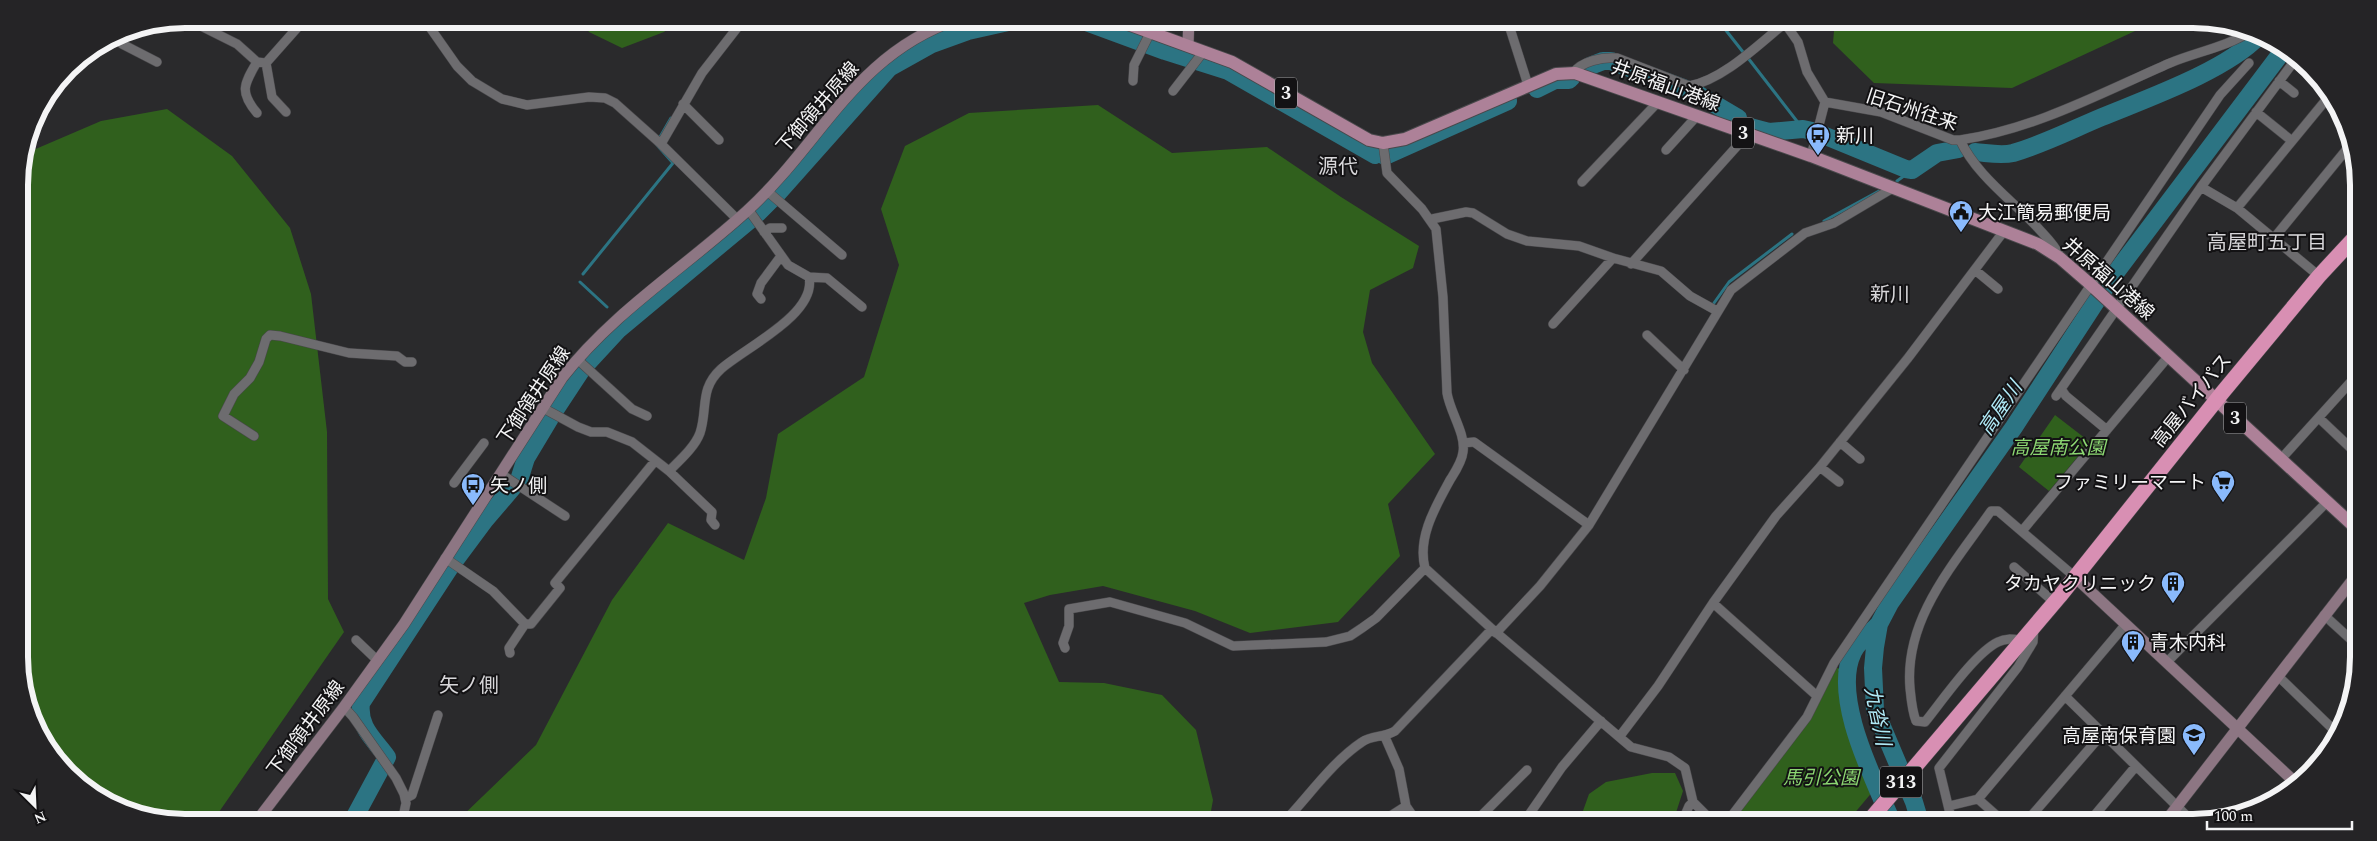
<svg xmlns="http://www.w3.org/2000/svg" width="2377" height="841" font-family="Spectral,'Noto Sans JP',serif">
	<rect width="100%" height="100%" fill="#2a2a2c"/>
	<path fill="#30601d" d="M581,19H681L664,32L622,48L589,32Z
		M1835,19H2161L2012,88L1874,83L1833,43Z
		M1098,105L1172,153L1267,147L1341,197L1419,246L1413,268L1370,290L1363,332L1372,363L1435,454L1388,504L1400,556L1338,622L1250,633L1195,611L1103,586L1050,595L1024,603L1059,682L1104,683L1162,695L1196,730L1213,800L1209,822H456L536,745L612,600L668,523L744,560L766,498L778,434L864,377L899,265L881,209L905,146L969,113Z
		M167,109L232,156L290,228L311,294L327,432L328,599L344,632L212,822H185L132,814L60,766L22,688L19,174L24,154L101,121Z
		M2055,415L2090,442L2049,491L2019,467Z
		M1837,668L1845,669C1839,713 1858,750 1874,790L1847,822H1737L1739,812L1808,721Z
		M1652,773H1675L1683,791L1673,822H1579L1589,794L1606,782Z"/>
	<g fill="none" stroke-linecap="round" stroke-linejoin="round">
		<path stroke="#2c7483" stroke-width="3" d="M1717,19L1743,52
			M1748,58L1803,129
			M660,137L671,118
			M1897,181L1912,170
			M1824,221L1879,191
			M583,274L673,163L656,144
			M580,282L607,307
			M1714,303L1729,282L1792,234
			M1840,670L1853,652"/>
		<path stroke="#2c7483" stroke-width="18" d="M1078,19L1165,51L1228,71L1375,155
			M1590,66L1603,61H1611L1694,92L1738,118
			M1537,89L1555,80H1569L1572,77
			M1750,127L1769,132L1803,129L1812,131
			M1823,135L1906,169L1912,170L1937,153L1959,149
			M1975,152C1988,153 2001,156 2013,153C2044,144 2073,129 2102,117C2148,98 2225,71 2259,36
			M1385,156L1508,101
			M777,194L889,68L932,44L968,31L1022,19
			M758,213L772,199
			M555,410L582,369L619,329L751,219
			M519,480L526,458L550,418
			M456,559L485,520L514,486
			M1879,624C1870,633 1858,641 1853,652C1831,697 1874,779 1892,822
			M352,822L387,757C373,738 358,727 361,703L450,567
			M1920,822L1914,802L1875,710L1873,668L1875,647L1879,624L1890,603L2014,427L2110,280L2282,52"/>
		<g stroke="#49484b" stroke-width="10">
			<path id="street" d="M187,19L237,44L257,62L266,63L305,19
				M424,19L457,66L472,81L502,99L527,105L589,97L605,98L615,103L661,144L737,219
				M1507,19L1528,85
				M1782,19L1798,42L1807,72L1825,102L1881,112L1953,140H1960C1977,176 2012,200 2038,228C2045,236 2055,245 2059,255
				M118,34L122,44L157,62
				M266,63L272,97L286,112
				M1573,73C1582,61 1602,57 1617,58L1689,86C1723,80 1759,44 1785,23
				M1133,81L1134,65L1151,31
				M2279,81L2294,93
				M1173,91L1204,51
				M45,99L49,98
				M683,104L719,140
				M2256,112L2292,141
				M257,113C239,92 244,84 257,62
				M1960,140C2035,129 2101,93 2170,63C2196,52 2227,47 2251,31
				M1383,143L1387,173L1422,209L1436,229L1443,297L1447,393C1450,412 1466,434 1463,452C1462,462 1455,472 1450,480C1436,506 1417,537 1425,568L1492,629L1631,747L1669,757L1685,768L1693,802L1713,822
				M661,144L702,73L744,19
				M1666,150L1696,117
				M1811,156L1825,102
				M1582,182L1658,102
				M2201,187L2237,208L2319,276
				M767,191L842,255
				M2237,208L2330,95
				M748,209L788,265L809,277L827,278L862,307
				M1432,219L1466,212L1473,213L1507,234L1527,241L1579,246L1613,258L1661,271L1690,296L1717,311
				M764,232L770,228H782
				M2274,238L2351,144
				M1631,264L1747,135
				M1975,270L1998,289
				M761,299L757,294L761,283L781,256
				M1553,324L1613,258
				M1647,335L1684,370
				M577,359L632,409L647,416
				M2061,389L2066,396L2107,430
				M2056,396L2201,187L2295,60
				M543,408L578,427L591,432H607L632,442L669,471L712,512L711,520L715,525
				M2319,418L2358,455
				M254,436L223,416L234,394L250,378L259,362L266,339L270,335L280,336L349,353L397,356L405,362H412
				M1840,442L1860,459
				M1463,443L1474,442L1589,525
				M2281,459L2357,375
				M1820,467L1839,482
				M669,471C679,461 695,447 700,433C708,409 699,389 721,369C746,347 817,314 809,277
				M501,474L565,516
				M454,483L484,443
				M2022,531L2168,357
				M445,558L493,591L525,624
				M2014,567L2054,602
				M1713,603L1817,696
				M2324,615L2358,646
				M1496,633L1540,586L1589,525L1731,290L1805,233L1834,223L1893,188
				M356,640L378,661
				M2021,640C2012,639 2006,638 1998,642C1975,653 1942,701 1925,722L1916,721C1912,711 1911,698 1910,688C1904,619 1954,564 1991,511H1998L2075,577
				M1065,648L1063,643L1069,626V609L1110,602L1185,623L1233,646L1326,642L1350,636L1362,628L1376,618L1425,568
				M510,653L509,648L525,624H531L560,588L555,583L655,461
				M2167,662L2327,502
				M2278,676L2337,733
				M2065,696L2193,822
				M344,707L353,717L396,778L404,794L406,803L402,822
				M1620,736L1658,686L1713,603L1776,516L1820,467L1908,358L2004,231
				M1385,737L1399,769L1406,806L1417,822
				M406,798L412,795L438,715
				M1949,806L1978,799
				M1284,822C1309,796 1332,762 1362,742C1372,735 1383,738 1395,731L1492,629
				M1381,822L1406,806
				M1475,822L1527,770
				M1524,822L1562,767L1601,721
				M1682,822L1689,806L1693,802
				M1727,822L1807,717L1834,663L2220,95L2249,63
				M1952,822L1939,768L2018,667L2033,642L2034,627
				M2004,822L1978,799L2126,624
				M2026,822L2103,733
				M2089,822L2136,766"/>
		</g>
		<g stroke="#49484b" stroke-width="12">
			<path id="secondary" d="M1188,44L1189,19
				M2075,577L2297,784
				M256,822L344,707L404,624L562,378C614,311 686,267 748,210C823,141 855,54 958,19
				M2165,822L2358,573"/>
		</g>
		<g stroke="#49484b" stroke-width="14">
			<path id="primary" d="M1114,19L1232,62L1369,140L1383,143L1405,139L1556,74L1575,73L1811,156L2038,244L2060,258L2090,284L2358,530"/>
		</g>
		<g stroke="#49484b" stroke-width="16">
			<path id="highway" d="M1868,822L2060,596L2222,393L2319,276L2357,235"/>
		</g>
		<use href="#street" stroke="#6d6c6f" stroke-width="9"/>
		<use href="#secondary" stroke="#8d7683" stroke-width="11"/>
		<use href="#primary" stroke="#ad8198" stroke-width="12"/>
		<use href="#highway" stroke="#d88fb3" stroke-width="15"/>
	</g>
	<defs>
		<g id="bus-pin" transform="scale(1.25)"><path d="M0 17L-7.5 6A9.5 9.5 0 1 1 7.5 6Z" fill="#8abafc" stroke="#131214"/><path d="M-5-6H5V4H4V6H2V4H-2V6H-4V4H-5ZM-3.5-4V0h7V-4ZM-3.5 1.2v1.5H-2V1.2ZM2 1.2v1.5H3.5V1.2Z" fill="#111"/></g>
		<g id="civic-pin" transform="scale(1.25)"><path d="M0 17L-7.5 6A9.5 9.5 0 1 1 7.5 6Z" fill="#8abafc" stroke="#131214"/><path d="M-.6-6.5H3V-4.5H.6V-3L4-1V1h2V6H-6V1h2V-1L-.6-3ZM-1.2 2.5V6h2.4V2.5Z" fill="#111"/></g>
		<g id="supermarket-pin" transform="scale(1.25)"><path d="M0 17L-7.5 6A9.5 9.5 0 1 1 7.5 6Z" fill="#8abafc" stroke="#131214"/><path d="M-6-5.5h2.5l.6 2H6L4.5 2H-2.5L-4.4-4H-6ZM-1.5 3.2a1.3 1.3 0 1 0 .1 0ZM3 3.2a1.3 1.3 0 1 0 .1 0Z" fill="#111"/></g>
		<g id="building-pin" transform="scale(1.25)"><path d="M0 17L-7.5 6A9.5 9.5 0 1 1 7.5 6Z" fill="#8abafc" stroke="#131214"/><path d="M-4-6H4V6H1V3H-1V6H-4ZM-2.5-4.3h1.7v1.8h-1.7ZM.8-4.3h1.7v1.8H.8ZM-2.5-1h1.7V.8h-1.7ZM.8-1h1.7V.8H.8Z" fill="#111"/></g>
		<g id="school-pin" transform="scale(1.25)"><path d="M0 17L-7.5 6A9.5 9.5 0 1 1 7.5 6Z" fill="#8abafc" stroke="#131214"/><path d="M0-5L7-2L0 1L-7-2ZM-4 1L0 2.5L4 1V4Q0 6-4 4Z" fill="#111"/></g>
	</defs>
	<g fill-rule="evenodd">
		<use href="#bus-pin" x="1818" y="135"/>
		<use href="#civic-pin" x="1961" y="212"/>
		<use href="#supermarket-pin" x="2223" y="482"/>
		<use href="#bus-pin" x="473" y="485"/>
		<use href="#building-pin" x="2173" y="583"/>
		<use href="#building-pin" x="2133" y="642"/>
		<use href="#school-pin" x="2194" y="735"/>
	</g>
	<g text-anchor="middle" stroke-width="4" stroke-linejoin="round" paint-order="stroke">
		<g fill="#131214" stroke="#b0b0b2" stroke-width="1">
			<rect x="1275" y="77.5" width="22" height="31" rx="4"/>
			<rect x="1732" y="117.5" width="22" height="31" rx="4"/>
			<rect x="2224" y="402.5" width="22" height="31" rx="4"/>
			<rect x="1880" y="766.5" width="42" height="31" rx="4"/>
		</g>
		<g font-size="18" font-weight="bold" fill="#f4f4f5">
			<text x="1286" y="99">3</text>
			<text x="1743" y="139">3</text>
			<text x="2235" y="424">3</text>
			<text x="1901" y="788">313</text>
		</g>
		<g font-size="19" fill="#f4f4f5" stroke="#131214">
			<text transform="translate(1666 85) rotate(20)" y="7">井原福山港線</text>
			<text transform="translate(817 107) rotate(-49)" y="7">下御領井原線</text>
			<text transform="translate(1912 109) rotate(18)" y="7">旧石州往来</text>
			<text transform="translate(2109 278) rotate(41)" y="7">井原福山港線</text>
			<text transform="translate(533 395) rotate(-56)" y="7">下御領井原線</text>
			<text transform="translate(2191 400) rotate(-51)" y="7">高屋バイパス</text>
			<text transform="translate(305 728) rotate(-53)" y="7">下御領井原線</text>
		</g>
		<g font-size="19" fill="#f4f4f5" stroke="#131214" text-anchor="start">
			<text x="1836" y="142">新川</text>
			<text x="1978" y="219">大江簡易郵便局</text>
			<text x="2206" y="489" text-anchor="end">ファミリーマート</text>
			<text x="490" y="492">矢ノ側</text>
			<text x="2156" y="590" text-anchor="end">タカヤクリニック</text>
			<text x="2150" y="649">青木内科</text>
			<text x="2176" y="742" text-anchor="end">高屋南保育園</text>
		</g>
		<g font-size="19" font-style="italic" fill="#8cd772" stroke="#131214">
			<text x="2058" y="454">高屋南公園</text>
			<text x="1821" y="784">馬引公園</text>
		</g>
		<g font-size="20" fill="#d7d6d9" stroke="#131214">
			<text x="1338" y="173">源代</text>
			<text x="2267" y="249">高屋町五丁目</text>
			<text x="1890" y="301">新川</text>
			<text x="469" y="692">矢ノ側</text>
		</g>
		<g font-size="20" font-style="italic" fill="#b0eaf7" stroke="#131214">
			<text transform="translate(2000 408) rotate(-56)" y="7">高屋川</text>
			<text transform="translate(1878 716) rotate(78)" y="7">九沓川</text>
		</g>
	</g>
	<path d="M0 0H2377V841H0ZM185 28H2193A157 157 0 0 1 2350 185V657A157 157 0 0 1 2193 814H185A157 157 0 0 1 28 657V185A157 157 0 0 1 185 28Z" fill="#252426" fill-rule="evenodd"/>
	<path fill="none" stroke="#f4f4f5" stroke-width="6" d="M185 28H2193A157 157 0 0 1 2350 185V657A157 157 0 0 1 2193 814H185A157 157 0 0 1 28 657V185A157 157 0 0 1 185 28Z"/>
	<g transform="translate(35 806) rotate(156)" stroke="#131214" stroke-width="4" paint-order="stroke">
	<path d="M0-4L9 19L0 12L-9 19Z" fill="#f4f4f5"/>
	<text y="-8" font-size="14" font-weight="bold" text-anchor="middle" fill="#f4f4f5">N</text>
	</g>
	<path d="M2207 821v8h145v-8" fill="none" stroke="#f4f4f5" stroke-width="2.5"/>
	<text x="2214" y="821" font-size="15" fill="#f4f4f5" stroke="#131214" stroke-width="4" paint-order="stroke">100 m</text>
</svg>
